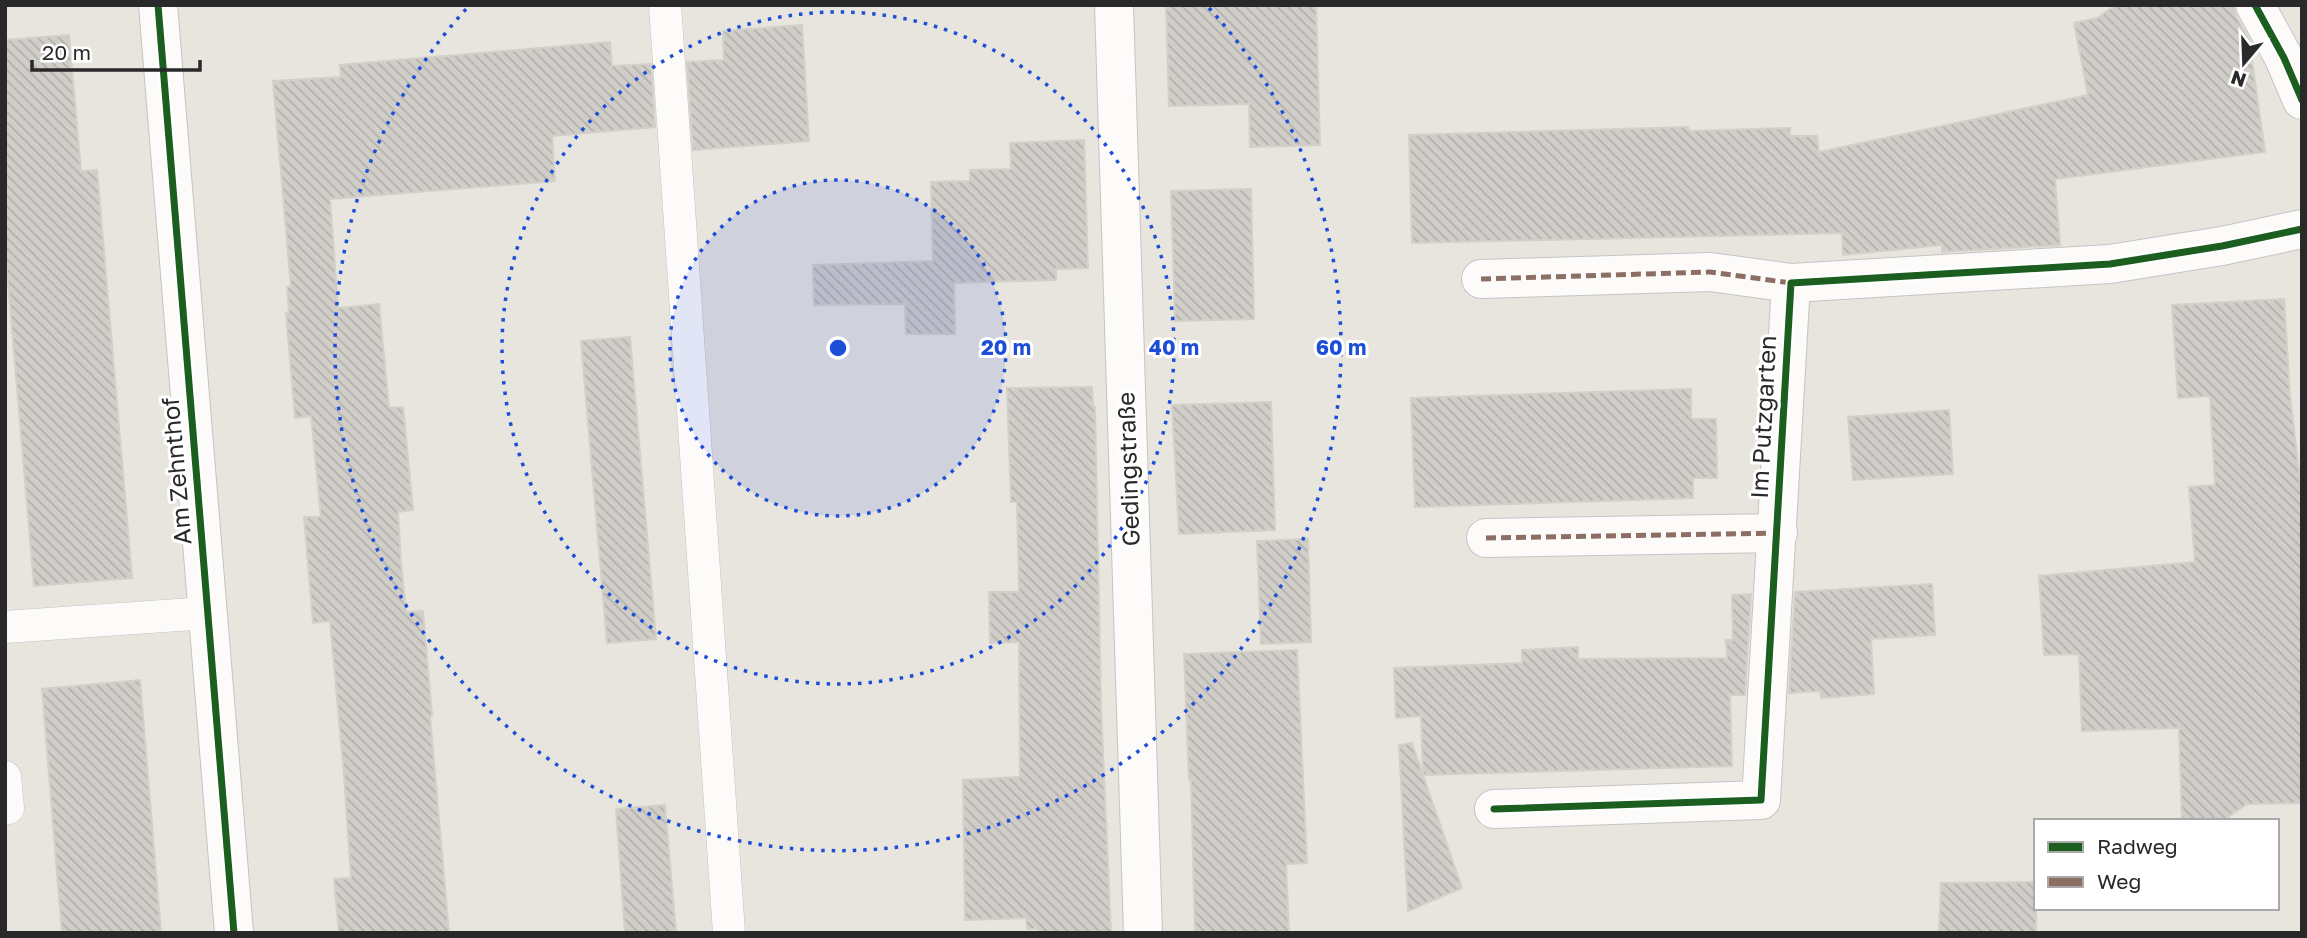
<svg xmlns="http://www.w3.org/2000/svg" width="2307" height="938" font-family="'Golos Text',sans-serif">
	<defs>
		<pattern id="building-back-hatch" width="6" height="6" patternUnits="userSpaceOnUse" patternTransform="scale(1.75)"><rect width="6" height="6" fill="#d1cec9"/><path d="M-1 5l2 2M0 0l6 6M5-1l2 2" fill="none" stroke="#b3b1ad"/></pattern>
	</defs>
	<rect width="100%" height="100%" fill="#e8e5de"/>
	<path fill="url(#building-back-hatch)" stroke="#d3d0ca" stroke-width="2" d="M1166,5H1316L1320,145L1250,147L1249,104L1169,106Z
		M2116,5H2233L2236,16L2249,40L2265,152L2055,179L2060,245L1942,252V245L1843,255L1842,233L1412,243L1409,135L1688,127L1689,131L1790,128V136H1817L1819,152L2088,95L2074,23L2097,18Z
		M802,25L809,141L693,150L687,62L724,60L723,31Z
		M69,35L81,171L97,170L132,578L34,586L5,248V40Z
		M610,42L612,66L651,64L655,127L552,136L555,181L330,199L338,308L379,304L389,408L403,407L413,510L398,512L401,562L406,612L423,611L432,716L430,717L449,933H339L334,879L351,878L344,775L330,621L313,623L304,517H321L311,416L295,418L286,313L289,312L287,287H291L273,81L341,77L340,65Z
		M1084,140L1088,268L1056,269V280L954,283L955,334H906L905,304L814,305L813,265L933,261L931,182L970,181V170L1011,169L1010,143Z
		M1251,189L1254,319L1175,321L1171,191Z
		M2284,299L2290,395L2302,497V803L2247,804L2222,821H2182L2179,728L2082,731L2079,654L2044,655L2039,576L2195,562L2189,487L2215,485L2210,396L2178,398L2172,305Z
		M630,337L656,639L607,643L581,341Z
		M1092,387L1093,407H1095L1101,707L1111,933H1039L1038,929H1027L1026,918L965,920L963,780L1020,777L1019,642L990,643L989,592H1019L1017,502H1011L1007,388Z
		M1691,389V419H1716L1717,478H1693V498L1415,507L1411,398Z
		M1271,402L1275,530L1179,534L1172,405Z
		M1949,410L1953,474L1853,480L1848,417Z
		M1308,539L1311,642L1261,644L1257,541Z
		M1932,584L1935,635L1871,639L1874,694L1821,698L1820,691L1789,693L1795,592Z
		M1751,594L1745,695H1730L1732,766L1423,775L1421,716L1396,718L1394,668L1522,663V650L1578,647V659L1727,658L1726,640H1733L1732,595Z
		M1297,650L1307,863L1286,864L1289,933H1195L1191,780H1189L1184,654Z
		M140,680L161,933H62L42,689Z
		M1412,743L1462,888L1408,911L1399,745Z
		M665,805L676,933H625L616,809Z
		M2036,882V933H1939L1941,883Z"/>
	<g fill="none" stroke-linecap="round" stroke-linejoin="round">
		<g stroke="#c5c4c4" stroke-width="33">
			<path id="lane" d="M665,5L729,933
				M5,627L207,613
				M5,777L8,808"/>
		</g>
		<g stroke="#c5c4c4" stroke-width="40">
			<path id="street" d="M158,5L234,933
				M1114,5L1143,933
				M2255,5L2284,58L2302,100
				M1481,279L1710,272L1791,283
				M1486,538L1778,533
				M1494,809L1761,800L1791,283L2110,264L2222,246L2302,229"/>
		</g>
		<use href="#lane" stroke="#fcfbfa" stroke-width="32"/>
		<use href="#street" stroke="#fcfbfa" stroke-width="38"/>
		<path stroke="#8d6e63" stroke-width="5" stroke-dasharray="10 5" stroke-linecap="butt" d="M1481,279L1710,272L1791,283
			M1486,538L1778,533"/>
		<g stroke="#fff" stroke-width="11">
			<path id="cycleway" d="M158,5L234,933
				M2255,5L2284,58L2302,100
				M1494,809L1761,800L1791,283L2110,264L2222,246L2302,229"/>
		</g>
		<use href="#cycleway" stroke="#1b5e20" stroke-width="7"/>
	</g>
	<circle cx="838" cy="348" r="168" fill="#1d4ed8" fill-opacity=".12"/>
	<g fill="none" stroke="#1d4ed8" stroke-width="3.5" stroke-dasharray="3.5 7">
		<circle cx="838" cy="348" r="168"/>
		<circle cx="838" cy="348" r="336"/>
		<path d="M1209 8A503 503 0 1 1 467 8"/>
	</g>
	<g text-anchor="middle" stroke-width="6" stroke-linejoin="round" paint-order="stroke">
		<g font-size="24" fill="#292929" stroke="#fff">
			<text transform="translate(1764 417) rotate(-87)" y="8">Im Putzgarten</text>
			<text transform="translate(1129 469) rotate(-92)" y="8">Gedingstraße</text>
			<text transform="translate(177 471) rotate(-95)" y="8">Am Zehnthof</text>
		</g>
	</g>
	<circle cx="838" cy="348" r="10" fill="#1d4ed8" stroke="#fff" stroke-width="3.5"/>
	<g font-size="21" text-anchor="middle" font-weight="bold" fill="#1d4ed8" stroke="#fff" stroke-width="6" stroke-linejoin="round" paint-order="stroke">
		<text x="1006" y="355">20 m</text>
		<text x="1174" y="355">40 m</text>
		<text x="1341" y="355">60 m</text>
	</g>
	<rect width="2307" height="938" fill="none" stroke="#292929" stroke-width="14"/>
	<rect x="2034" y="819" width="245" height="91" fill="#ffffff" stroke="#a9a9a9" stroke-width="2"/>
	<rect x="2048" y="842" width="35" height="10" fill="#1b5e20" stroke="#a9a9a9" stroke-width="2"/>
	<text x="2097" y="854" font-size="21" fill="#292929">Radweg</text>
	<rect x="2048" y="877" width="35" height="10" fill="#8d6e63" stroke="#a9a9a9" stroke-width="2"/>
	<text x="2097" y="889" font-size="21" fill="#292929">Weg</text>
	<g transform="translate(2244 63) rotate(199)" stroke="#ffffff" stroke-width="5" paint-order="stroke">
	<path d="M0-5L12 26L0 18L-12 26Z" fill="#292929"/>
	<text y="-10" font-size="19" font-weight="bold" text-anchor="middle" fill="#292929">N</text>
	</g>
	<path d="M32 60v10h168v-10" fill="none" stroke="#292929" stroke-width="3.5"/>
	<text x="42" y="60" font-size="21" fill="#292929" stroke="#ffffff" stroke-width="5" paint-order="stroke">20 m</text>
</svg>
